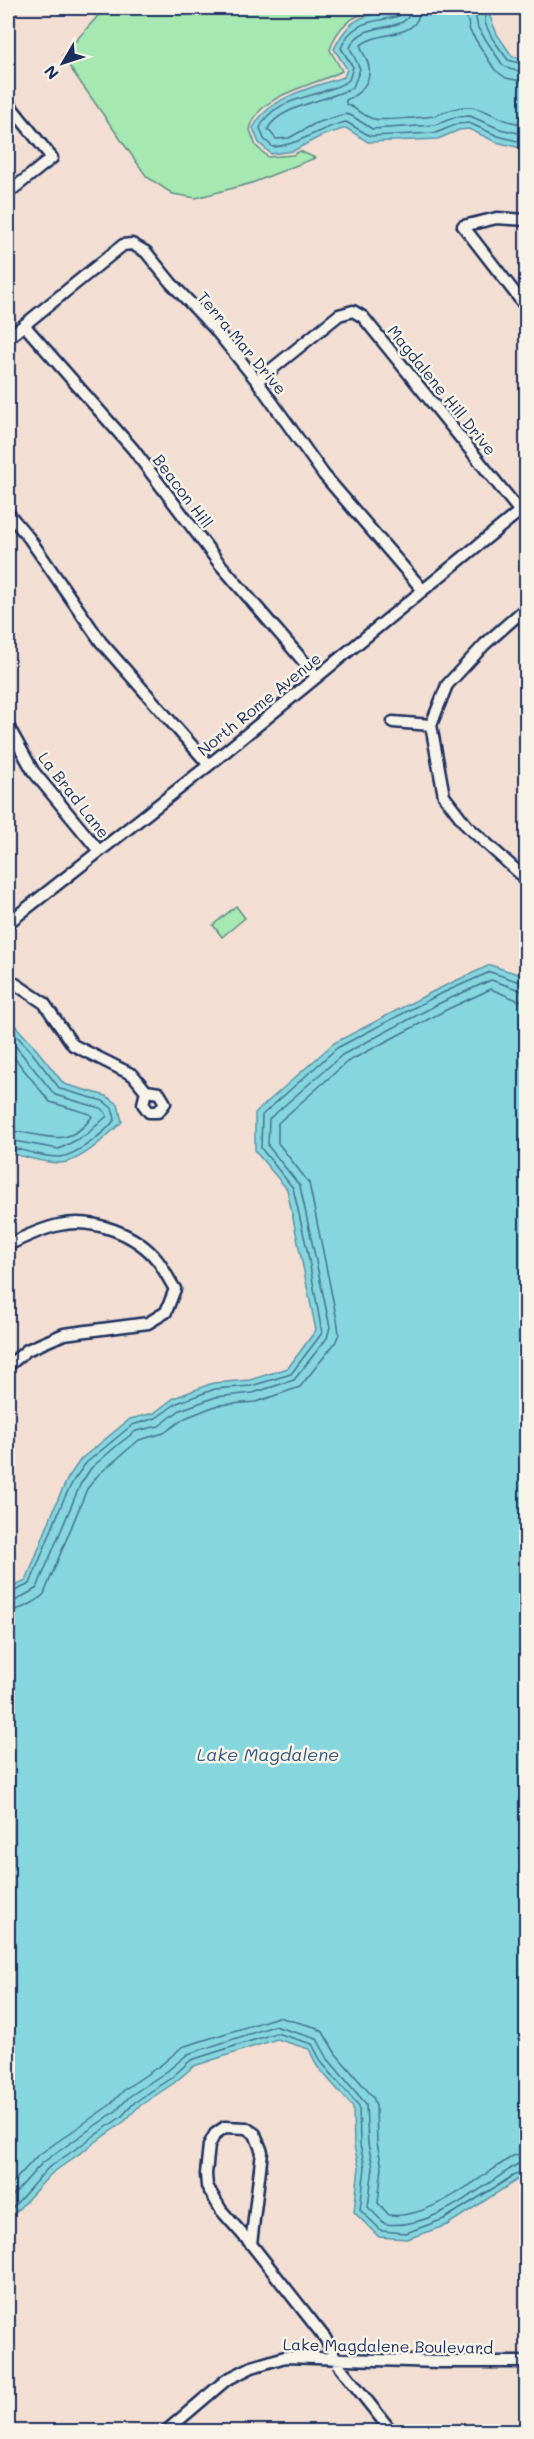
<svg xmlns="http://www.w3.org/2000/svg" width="534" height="2439" font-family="Mali,sans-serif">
	<rect width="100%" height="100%" fill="#f2ded2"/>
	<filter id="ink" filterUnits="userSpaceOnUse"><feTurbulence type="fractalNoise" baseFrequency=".0167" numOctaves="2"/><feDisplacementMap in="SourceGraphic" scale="12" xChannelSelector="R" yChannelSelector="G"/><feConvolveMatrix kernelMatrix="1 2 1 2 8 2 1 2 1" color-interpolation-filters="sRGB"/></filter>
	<g filter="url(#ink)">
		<path fill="#a5e8b2" stroke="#608c88" stroke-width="1.5" d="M105,8H393C362,12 340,17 330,50L342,71C315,86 257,93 250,130L256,146L268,157L293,155L300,151L315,158L252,183L196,198L173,194L147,177L62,56Z
			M236,906L245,918L222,937L213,925Z"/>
		<path fill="#85d6dd" stroke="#5b93aa" stroke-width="1.5" d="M400,8H492L490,17L497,34L512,56L526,60V146L517,147L496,142L469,129L459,130L438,139L368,142L346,128L321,136L293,151L271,154L259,143L253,128C268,97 313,87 344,77L347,69L334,49C350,16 362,16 396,11Z
			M490,965L521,975L526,981V2174L447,2225L407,2239L379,2237L354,2212L359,2167L354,2146L353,2107L317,2066L309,2049L277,2039L194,2066L174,2083L138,2107L125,2121L51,2174L14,2214L8,2228V1589L26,1581L58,1499L68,1478L81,1459L130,1419L154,1413L174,1398L213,1383L250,1380L288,1368L316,1330L287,1189L255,1151V1113L334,1043L436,990Z
			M8,1018L33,1045L64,1084L106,1096L118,1104L122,1122C107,1136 80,1163 59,1163C43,1163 24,1156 8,1153Z"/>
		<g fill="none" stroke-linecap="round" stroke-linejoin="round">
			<path stroke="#457291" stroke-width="1.5" d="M403,8L399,16C373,23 353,19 341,48L353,67L349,80C324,98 273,95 260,128L264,139L273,147C300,145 320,127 346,122L370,136L436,133L457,124L469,123L498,136L517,141L526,140
				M411,8C409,37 361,17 350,48L360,69L353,87C333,100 279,105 268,129L276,139L289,138L316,123L345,114L352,116L372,129L435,125L456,117L470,116L500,129L518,133H526
				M420,8C419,41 380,29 361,45C361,52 366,56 368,63C373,80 361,94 346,100V104C356,108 365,117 374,119C379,121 428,117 434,116C447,112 456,106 470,107C488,108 502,124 526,124
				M468,8L467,18L470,31L495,70L506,78L526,82
				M478,8L476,18L478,28L502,64L509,69L526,73
				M486,8L485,23L492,38L508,60L526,65
				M8,1027L29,1049L60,1089L103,1101L112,1108L115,1119C106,1132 77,1155 60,1157C43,1158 25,1149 8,1148
				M8,1037L55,1095L100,1108L105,1112L107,1116L86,1135L59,1149L8,1140
				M8,1050L50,1102L90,1114L92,1117C66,1152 42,1132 8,1131
				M8,1594L30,1584L63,1501L73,1481L86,1463L132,1425L156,1418L177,1403L215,1389L251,1386L291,1374L322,1333L307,1249L293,1188L261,1148L262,1115L337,1048L438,995L490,972L526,984
				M8,1602L15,1601L37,1588L80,1485L91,1468L120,1443L136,1431L159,1426L180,1410L216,1397L253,1393L294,1380L327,1338L330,1327L300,1186L268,1146L269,1119L342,1055L442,1002L491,980L526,992
				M8,1611C20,1610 36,1603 44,1594L87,1489L98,1475L139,1440L164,1433L185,1418L218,1405L256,1402L300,1387L335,1343L339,1334L338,1325L309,1183L278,1143V1123L347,1062L446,1010L491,989L517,1000L526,1001
				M8,2188L37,2156L110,2105L125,2089L161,2065L182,2047L278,2017L315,2027L323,2032L336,2054L373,2097L376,2106L377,2143L382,2167L378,2203L389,2215C429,2220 480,2177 513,2156L526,2153
				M8,2201L42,2163L116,2111L130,2096L166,2072L188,2054L274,2026L317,2039L328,2059L366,2104L368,2144L373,2167L368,2207L385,2224C433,2230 479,2188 518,2164L526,2162
				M8,2213L47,2169L121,2117L135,2102L171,2078L191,2060L276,2033L312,2044L322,2063L359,2106L360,2145L365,2167L360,2210L382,2231L406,2233L444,2219L521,2171L526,2170"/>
			<g stroke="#1b2f5e" stroke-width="15">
				<path id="minor" d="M8,11L11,8
					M8,103L52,158L8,193
					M526,220L497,218L463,226L526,307
					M24,325L133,449L219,563L317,677
					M8,338L123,245L132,244L146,252L171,283L214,328L257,381L324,475L422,589
					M257,381L339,315L353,311L363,317L526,519
					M8,513L29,538L101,642L209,765
					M526,608L485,644L447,685L431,725L444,796L467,826L526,879
					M393,722L431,725
					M8,726L33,771L99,851
					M8,923L209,765L526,506
					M8,979L44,1003L73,1045L133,1075L146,1091
					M146,1091L159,1093L165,1103L158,1112H149L143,1104Z
					M8,1245C24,1237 41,1229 59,1225C93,1217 137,1234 158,1261C164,1269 169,1280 175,1289L166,1312L148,1323L64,1334L27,1350L8,1366
					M251,2244L221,2210L207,2186L206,2174L209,2145L215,2134L225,2127L246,2128L255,2134L262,2152L251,2244L325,2338L341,2368L392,2432
					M165,2432L226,2380L252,2367L285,2357L439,2362H526"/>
			</g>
			<use href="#minor" stroke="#f7f3e8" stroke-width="10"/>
		</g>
	</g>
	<g text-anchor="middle" stroke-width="5" stroke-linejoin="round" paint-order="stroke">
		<g font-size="16" fill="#1b2f5e" stroke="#f7f3e8">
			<text transform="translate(242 343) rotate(50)" y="6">Terra Mar Drive</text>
			<text transform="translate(442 390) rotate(51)" y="6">Magdalene Hill Drive</text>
			<text transform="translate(183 491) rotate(53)" y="6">Beacon Hill</text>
			<text transform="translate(259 704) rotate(-39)" y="6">North Rome Avenue</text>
			<text transform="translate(74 795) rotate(52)" y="6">La Brad Lane</text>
			<text transform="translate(388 2346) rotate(1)" y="6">Lake Magdalene Boulevard</text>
		</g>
		<g font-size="18" font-style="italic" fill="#36597e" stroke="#f7f3e8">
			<text x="268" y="1761">Lake Magdalene</text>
		</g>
	</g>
	<rect width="534" height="2439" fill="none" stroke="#f7f3e8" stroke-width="30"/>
	<rect x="15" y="15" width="504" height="2409" fill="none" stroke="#1b2f5e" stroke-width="2" filter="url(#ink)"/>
	<g transform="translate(63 63) rotate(231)" stroke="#f7f3e8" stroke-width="4.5" paint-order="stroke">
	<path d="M0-4.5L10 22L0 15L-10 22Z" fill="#1b2f5e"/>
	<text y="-9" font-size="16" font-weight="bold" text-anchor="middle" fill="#1b2f5e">N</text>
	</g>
</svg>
